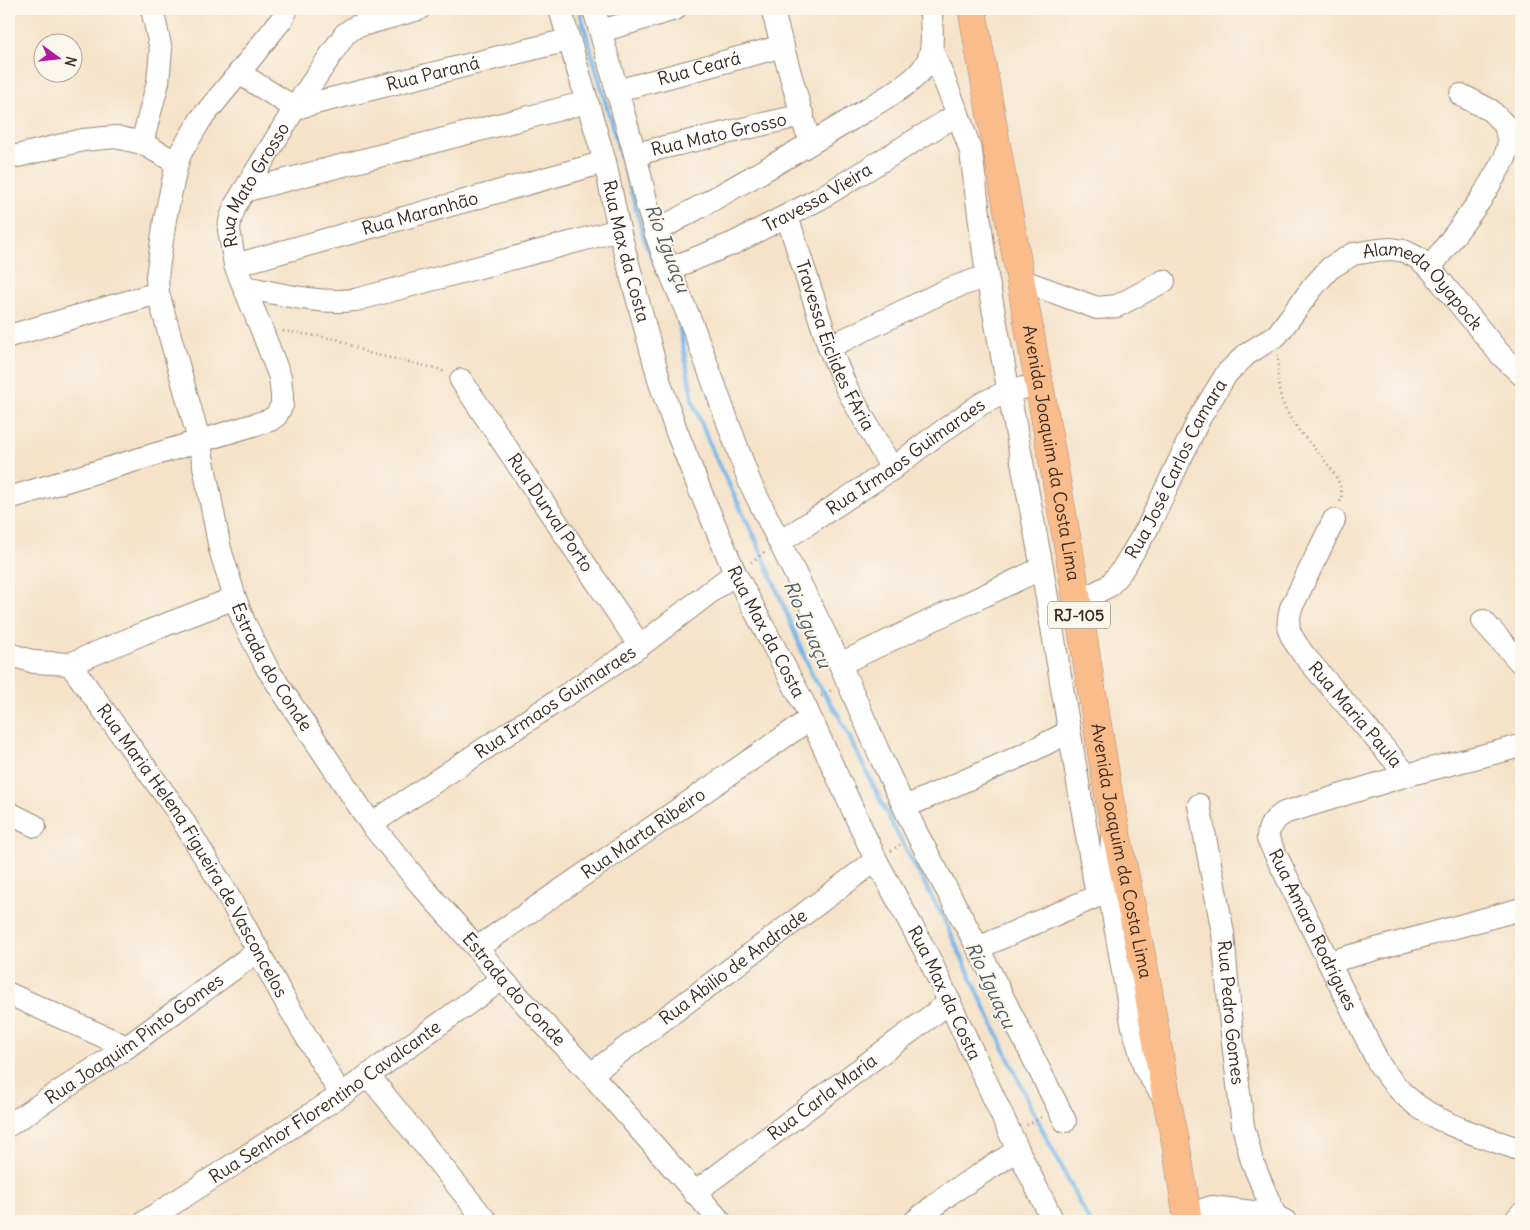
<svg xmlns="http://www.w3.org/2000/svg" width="1530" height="1230" font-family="Delius,sans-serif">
	<rect width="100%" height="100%" fill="#fbf7ec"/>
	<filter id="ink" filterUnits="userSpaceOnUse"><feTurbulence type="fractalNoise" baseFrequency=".02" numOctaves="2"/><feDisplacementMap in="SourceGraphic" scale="10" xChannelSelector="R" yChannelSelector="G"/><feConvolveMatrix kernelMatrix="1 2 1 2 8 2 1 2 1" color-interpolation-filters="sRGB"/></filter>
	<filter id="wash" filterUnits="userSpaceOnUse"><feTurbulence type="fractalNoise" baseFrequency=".0096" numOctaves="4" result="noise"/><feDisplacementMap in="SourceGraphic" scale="20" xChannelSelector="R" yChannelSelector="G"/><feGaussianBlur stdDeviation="1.12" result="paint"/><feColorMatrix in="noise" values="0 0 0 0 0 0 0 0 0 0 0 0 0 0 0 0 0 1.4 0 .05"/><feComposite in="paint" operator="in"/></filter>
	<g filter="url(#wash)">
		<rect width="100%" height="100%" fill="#f5e2c9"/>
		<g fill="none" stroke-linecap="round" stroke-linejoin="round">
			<path stroke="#74b7ea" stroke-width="4.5" d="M579,9L646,244L657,268
				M678,317L693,402L712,450L757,542L813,677L838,714L893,826L943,917L1033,1111L1089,1221"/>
		</g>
	</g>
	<g filter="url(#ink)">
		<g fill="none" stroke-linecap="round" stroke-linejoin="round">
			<g stroke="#988674" stroke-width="24">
				<g id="minor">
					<path d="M152,9L161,50L158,82L142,143L177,163"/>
					<path id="s1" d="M287,9L282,19L239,73L201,119L181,152L177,163L165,219L157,277L158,293L199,440L220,549L235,598L244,622L267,668L371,824L420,884L477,948L502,979L591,1074L720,1221"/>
					<path id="s2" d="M560,9L605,162L619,230L660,383L676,430L699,488L735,573L804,704L876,860L928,956L1018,1150L1053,1221"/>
					<path d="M594,9L635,154L647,205L662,252L695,332L750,483L840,664L882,760L917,834L978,948L1065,1121"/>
					<path d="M772,9L806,130"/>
					<path d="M601,31L675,9"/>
					<path d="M932,50L958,114L971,152L987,276L1042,568L1097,896"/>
					<path id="s3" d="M239,73L295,108L568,40"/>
					<path id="s4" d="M616,91L783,46"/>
					<path id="s5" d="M635,154L803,115"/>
					<path d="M9,158L83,140L116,137L142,143"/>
					<path d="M244,191L587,102"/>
					<path id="s6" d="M787,216L829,347L846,387L892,469"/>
					<path d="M655,232C726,192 797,153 866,110C885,97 913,85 926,64C935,49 931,30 931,12L929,9"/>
					<path id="s7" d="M235,265L605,162"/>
					<path d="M1430,268L1481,199L1505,158L1509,142L1505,125L1490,110L1461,95"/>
					<path id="s8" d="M669,269L734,243L819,199L958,114"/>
					<path d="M1021,280L1097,308L1117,306L1164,281"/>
					<path d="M244,287C281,294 317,304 355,300L619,230"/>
					<path d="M9,336L158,293"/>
					<path d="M829,347L947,290L987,276"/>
					<path id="s9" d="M461,380L640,646"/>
					<path id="s10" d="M9,498L270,420L276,416L282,405V395L280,377L261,328L235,265L229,230L230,221L235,206L244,191L295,108L345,34L355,27L419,9"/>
					<path id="s11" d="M1334,520L1291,608C1285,632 1290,634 1303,654L1407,775"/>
					<path id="s12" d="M780,542L892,469L927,442L981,404L1008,391L1039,385"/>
					<path id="s13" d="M1076,599L1093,594L1109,586L1122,570L1147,529L1200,417L1227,373L1247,354L1277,335L1313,287L1330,268L1353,254L1378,250L1391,249L1404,251L1416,257L1430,268L1500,354L1521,374"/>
					<path d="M1483,621L1521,663"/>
					<path id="s14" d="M9,654L34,662L70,664L177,811L226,892L287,1004L341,1095"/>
					<path d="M70,664L144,633L235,598"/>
					<path d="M840,664L1042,568"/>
					<path id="s15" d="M1521,746L1407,775L1284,813C1273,821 1268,825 1268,839L1379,1064C1388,1077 1397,1089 1409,1099C1438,1125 1485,1137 1521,1150"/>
					<path id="s16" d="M1199,805L1223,933L1231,1026L1243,1126L1252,1161L1275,1216"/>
					<path d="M905,807L1023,755L1069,732"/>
					<path d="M9,813L35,826"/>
					<path id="s17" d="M371,824L640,646L735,573"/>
					<path d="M1112,836L1109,891L1132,1023L1145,1069L1166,1101"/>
					<path id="s18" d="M477,948L810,719"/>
					<path d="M978,948L1109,891"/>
					<path d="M1329,962L1521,909"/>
					<path d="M9,994L127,1047"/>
					<path id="s19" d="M591,1074L876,860"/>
					<path d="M368,1075L486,1221"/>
					<path id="s20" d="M9,1125L127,1047L259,950"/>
					<path id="s21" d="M694,1193L950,1002"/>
					<path d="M1187,1215L1212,1207L1261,1213L1275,1216L1285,1221"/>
					<path id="s22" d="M146,1221L341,1095L502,979"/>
					<path d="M915,1221L949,1194L1018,1150"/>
					<path d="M1515,1221L1521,1214"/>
				</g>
			</g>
			<g stroke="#988674" stroke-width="29">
				<g id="major">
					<path id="s23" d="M972,9L1069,551L1110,803L1146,978L1167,1101L1175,1139L1188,1221"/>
				</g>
			</g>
			<path stroke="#988674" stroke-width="2.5" stroke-dasharray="1 4" stroke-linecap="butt" d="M283,331L337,339L368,353L439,369L446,373
				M1278,355C1278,367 1277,382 1280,394C1282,403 1288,415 1293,422C1305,443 1350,477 1340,502
				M751,562L765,552
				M821,696L831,690
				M891,851L901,844
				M1027,1125L1042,1117"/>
			<use href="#minor" stroke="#fff" stroke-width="22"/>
			<use href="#major" stroke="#fabc8b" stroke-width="28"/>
		</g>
	</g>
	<g text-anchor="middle" stroke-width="4" stroke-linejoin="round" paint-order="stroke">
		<rect fill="#fbf7ec" stroke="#75685c" stroke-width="1" x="1048" y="601.5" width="62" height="27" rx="4"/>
		<g font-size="16" font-weight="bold" fill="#3b2a1e">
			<text x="1079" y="621">RJ-105</text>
		</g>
		<g font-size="18" fill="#3b2a1e" stroke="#fbf7ec">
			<text dy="6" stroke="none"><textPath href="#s4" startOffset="86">Rua Ceará</textPath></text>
			<text dy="6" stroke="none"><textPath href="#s3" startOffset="208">Rua Paraná</textPath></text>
			<text dy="6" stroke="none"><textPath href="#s5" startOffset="86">Rua Mato Grosso</textPath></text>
			<text dy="6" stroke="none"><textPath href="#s10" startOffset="528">Rua Mato Grosso</textPath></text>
			<text dy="6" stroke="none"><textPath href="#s8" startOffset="165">Travessa Vieira</textPath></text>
			<text dy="6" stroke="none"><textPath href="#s7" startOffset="192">Rua Maranhão</textPath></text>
			<text dy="6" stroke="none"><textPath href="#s2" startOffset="251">Rua Max da Costa</textPath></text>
			<text dy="6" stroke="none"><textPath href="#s13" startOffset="540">Alameda Oyapock</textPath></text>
			<text dy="6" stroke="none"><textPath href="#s6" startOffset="138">Travessa Eiclides FAria</textPath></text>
			<text dy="6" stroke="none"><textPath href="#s23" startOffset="451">Avenida Joaquim da Costa Lima</textPath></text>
			<text dy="6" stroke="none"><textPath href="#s12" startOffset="152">Rua Irmaos Guimaraes</textPath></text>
			<text dy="6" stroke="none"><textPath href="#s13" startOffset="171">Rua José Carlos Camara</textPath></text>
			<text dy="6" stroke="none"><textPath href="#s9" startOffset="160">Rua Durval Porto</textPath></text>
			<text dy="6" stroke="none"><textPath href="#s2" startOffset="658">Rua Max da Costa</textPath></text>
			<text dy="6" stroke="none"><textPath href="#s1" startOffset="715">Estrada do Conde</textPath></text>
			<text dy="6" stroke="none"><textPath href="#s17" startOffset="221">Rua Irmaos Guimaraes</textPath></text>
			<text dy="6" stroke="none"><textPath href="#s11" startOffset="228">Rua Maria Paula</textPath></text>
			<text dy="6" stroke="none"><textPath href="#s18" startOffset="202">Rua Marta Ribeiro</textPath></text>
			<text dy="6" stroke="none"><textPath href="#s14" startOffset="286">Rua Maria Helena Figueira de Vasconcelos</textPath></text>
			<text dy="6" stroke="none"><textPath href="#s23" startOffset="855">Avenida Joaquim da Costa Lima</textPath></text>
			<text dy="6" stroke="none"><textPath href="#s15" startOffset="380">Rua Amaro Rodrigues</textPath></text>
			<text dy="6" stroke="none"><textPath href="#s19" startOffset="178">Rua Abilio de Andrade</textPath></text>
			<text dy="6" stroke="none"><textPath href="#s1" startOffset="1120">Estrada do Conde</textPath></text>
			<text dy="6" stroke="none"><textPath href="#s2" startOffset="1061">Rua Max da Costa</textPath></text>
			<text dy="6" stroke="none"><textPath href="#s16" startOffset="210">Rua Pedro Gomes</textPath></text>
			<text dy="6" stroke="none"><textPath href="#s20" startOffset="152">Rua Joaquim Pinto Gomes</textPath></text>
			<text dy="6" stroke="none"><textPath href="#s21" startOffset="160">Rua Carla Maria</textPath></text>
			<text dy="6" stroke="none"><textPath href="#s22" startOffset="215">Rua Senhor Florentino Cavalcante</textPath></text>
		</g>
		<g font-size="19" font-style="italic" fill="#4f5b65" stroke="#fbf7ec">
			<text transform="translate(668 248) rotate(69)" y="7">Rio Iguaçu</text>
			<text transform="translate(808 624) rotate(67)" y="7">Rio Iguaçu</text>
			<text transform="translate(991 985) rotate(65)" y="7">Rio Iguaçu</text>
		</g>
	</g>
	<rect width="1530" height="1230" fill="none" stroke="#fbf7ec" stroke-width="30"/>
	<g transform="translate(58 58) rotate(105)"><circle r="24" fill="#fbf7ec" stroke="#aea59a"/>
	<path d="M0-4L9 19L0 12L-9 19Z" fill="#b5179e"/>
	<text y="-8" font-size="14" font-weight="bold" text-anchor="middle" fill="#3b2a1e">N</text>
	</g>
</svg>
